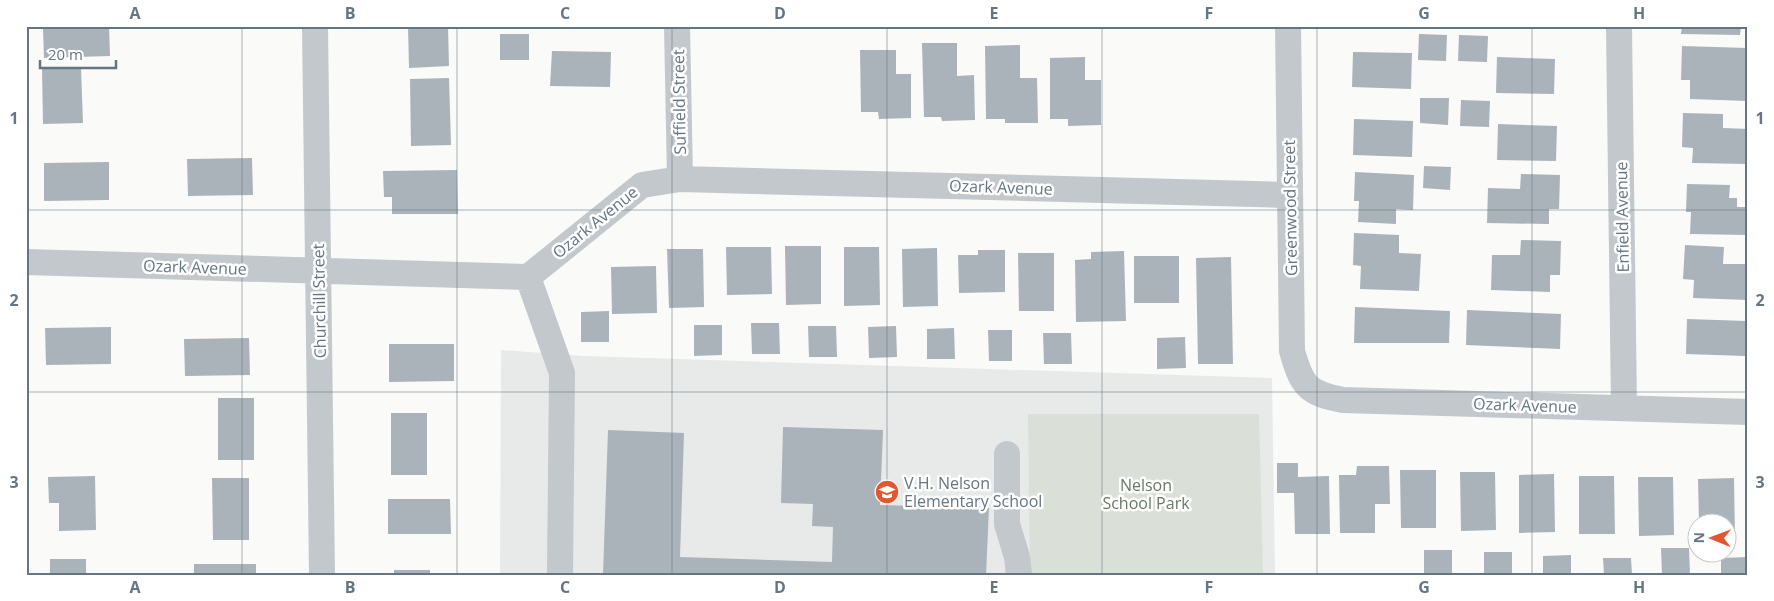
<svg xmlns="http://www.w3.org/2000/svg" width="1774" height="601" font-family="'Open Sans',sans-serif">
	<rect width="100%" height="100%" fill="#fafaf8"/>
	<path fill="#e8e9e9" d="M501,350L584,356L1272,378L1275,575H500Z"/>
	<path fill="#dadfd7" d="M1028,414H1259L1263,575H1030Z"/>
	<path fill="#aab3b9" d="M73,26H109L110,56L44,58L43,29L73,28Z
		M408,26H448L449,66L409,68Z
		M1682,26H1741L1740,35L1681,34Z
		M500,34H529V60H500Z
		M1419,34L1447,35L1446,61L1418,60Z
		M1459,35L1488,36L1487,62L1458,61Z
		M922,43H957V76L974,75L975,120L942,121L941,117H924Z
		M1020,45V78H1037L1038,123H1005V119H986L985,46Z
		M1682,46L1748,48V101L1690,99V80H1681Z
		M860,50H896V74H911V118L879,119L878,112H861Z
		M552,51L611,52L610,87L550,86Z
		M1353,52L1412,53L1411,89L1352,87Z
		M1085,57V80H1101V125L1068,126V119H1050V58Z
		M1497,57L1555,59L1554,94L1496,93Z
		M81,68L83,123L43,124L42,69Z
		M449,78L451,145L411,146L410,79Z
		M1420,98H1449L1448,125L1420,123Z
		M1461,100L1490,101L1489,127L1460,126Z
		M1683,113L1723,114V128L1748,129V164L1692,163L1693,148L1682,147Z
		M1354,119L1413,121L1412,157L1353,155Z
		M1498,124L1557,126L1556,161L1497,160Z
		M252,158L253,195L188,196L187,159Z
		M109,162V200L44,201V163Z
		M1424,166L1451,167L1450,190L1423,188Z
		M457,170L458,214H392V197H384L383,171Z
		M1355,172L1414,175L1413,210L1396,209V224L1358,222L1359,201H1354Z
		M1521,174L1560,175L1559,209H1549V224L1487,223L1488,188L1520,189Z
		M1687,184L1730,185L1729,198H1737V207H1748V235L1690,234L1691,212H1686Z
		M1354,233L1399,235V253L1421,254L1419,291L1360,289L1361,266L1353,265Z
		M1521,240L1561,241L1560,275H1550V292L1491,290L1492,255H1520Z
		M1685,245L1724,247L1723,264H1748V300L1693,298L1694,280L1683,279Z
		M785,246H821V304L786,305Z
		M726,247H771L772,294L727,295Z
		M844,247H879L880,305L844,306Z
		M937,248L938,306L903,307L902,249Z
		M667,249H703L704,307L669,308Z
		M978,250H1005V292L959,293L958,255H978Z
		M1124,251L1126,321L1076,322L1075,260L1091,259V252Z
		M1018,253H1054V311H1019Z
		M1134,256H1179V303H1134Z
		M1231,257L1233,364H1198L1196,258Z
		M656,266L657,313L612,314L611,267Z
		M1355,307L1450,311L1449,343H1354Z
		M1467,310L1561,314L1560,349L1466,345Z
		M609,311V342H581V312Z
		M1687,319L1746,321L1745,356L1686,354Z
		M751,323H779L780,354H752Z
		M694,325H722V355L694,356Z
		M808,326H836L837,357H809Z
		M896,326L897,357L869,358L868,327Z
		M111,327V364L46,365L45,328Z
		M954,328L955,359H927V329Z
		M988,330H1012V361H989Z
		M1043,333H1071L1072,364H1044Z
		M1185,337L1186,368L1157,369V338Z
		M249,338L250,375L185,376L184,339Z
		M389,344H454V381L389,382Z
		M218,398H254V460H218Z
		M391,413H427V475H391Z
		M783,427L883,430L880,505L989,508L986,575H603L608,430L684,433L680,557L832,562L833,527L812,526L813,504L781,503Z
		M1277,463H1298V477L1329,476L1330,534H1295L1294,493H1277Z
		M1357,466H1389L1390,504H1375V533H1340L1339,475H1356Z
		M1400,470H1436V528H1401Z
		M1460,472H1495L1496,530L1461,531Z
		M1554,474L1555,532L1519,533V475Z
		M95,476L96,530L59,531V503H49L48,477Z
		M1579,476H1614L1615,534H1579Z
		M1638,477H1673L1674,535L1639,536Z
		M212,478H249V540H213Z
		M1734,478L1735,537H1726V524H1699L1698,479Z
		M388,499H450L451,534H388Z
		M1661,548H1689L1690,575H1662Z
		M1424,550H1452V575H1424Z
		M1484,552H1512V575H1484Z
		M1571,555V575H1543V556Z
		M1748,557V575H1721V558Z
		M1603,558H1631L1632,575H1604Z
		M50,559H86V575H50Z
		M194,564H256V575H194Z
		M394,570H430V575H394Z"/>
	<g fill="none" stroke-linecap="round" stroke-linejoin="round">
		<path stroke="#c3c8cc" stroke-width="26" d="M315,26L322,575
			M677,26L680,179
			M1288,26L1292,351C1302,386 1307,393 1343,400L1748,412
			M1619,26L1624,408
			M26,262L528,277L642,185L680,179L1290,195
			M528,277L562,373L560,575
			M1007,454V524L1017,557L1019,575"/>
	</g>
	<path fill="none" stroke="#657683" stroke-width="1" stroke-opacity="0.55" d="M242,26V575M457,26V575M672,26V575M887,26V575M1102,26V575M1317,26V575M1532,26V575M26,210H1748M26,392H1748"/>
	<defs>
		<g id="school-disc" transform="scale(1.25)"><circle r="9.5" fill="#e4572e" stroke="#fff"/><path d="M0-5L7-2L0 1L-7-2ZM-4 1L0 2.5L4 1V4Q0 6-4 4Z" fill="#fff"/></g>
	</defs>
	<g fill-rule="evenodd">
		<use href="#school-disc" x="887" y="492"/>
	</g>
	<g text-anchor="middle" stroke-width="5" stroke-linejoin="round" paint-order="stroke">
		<g font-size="16" fill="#657683" stroke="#fff">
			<text transform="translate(679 102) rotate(-91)" y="6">Suffield Street</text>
			<text transform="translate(1001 187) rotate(2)" y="6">Ozark Avenue</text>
			<text transform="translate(1290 208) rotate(-91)" y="6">Greenwood Street</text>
			<text transform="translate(1622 217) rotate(-91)" y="6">Enfield Avenue</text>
			<text transform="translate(595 222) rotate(-39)" y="6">Ozark Avenue</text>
			<text transform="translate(195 267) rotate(2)" y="6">Ozark Avenue</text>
			<text transform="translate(319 301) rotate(-91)" y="6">Churchill Street</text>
			<text transform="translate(1525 405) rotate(2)" y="6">Ozark Avenue</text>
		</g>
		<g font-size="16" fill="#657683" stroke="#fff" text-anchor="start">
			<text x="904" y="489">V.H. Nelson<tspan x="904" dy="18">Elementary School</tspan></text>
		</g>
		<g font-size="16" fill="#687a64" stroke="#fff">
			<text x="1146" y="491">Nelson<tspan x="1146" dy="18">School Park</tspan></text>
		</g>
	</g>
	<rect width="1774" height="601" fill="none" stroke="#ffffff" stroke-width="55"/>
	<g transform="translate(1712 538) rotate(271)"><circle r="24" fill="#ffffff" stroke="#c1c8cd"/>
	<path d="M0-4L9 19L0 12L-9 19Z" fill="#e4572e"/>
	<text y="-8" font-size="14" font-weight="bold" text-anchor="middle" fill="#657683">N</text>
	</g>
	<path d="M40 60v8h76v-8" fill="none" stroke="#657683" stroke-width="2.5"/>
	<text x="48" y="60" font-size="15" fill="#657683" stroke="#ffffff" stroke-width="4" paint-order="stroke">20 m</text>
	<rect x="28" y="28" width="1718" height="546" fill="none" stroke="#657683" stroke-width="2"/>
	<g font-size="16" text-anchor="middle" font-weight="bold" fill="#657683">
		<text x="135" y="19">A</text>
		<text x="350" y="19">B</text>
		<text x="565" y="19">C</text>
		<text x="780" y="19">D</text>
		<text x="994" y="19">E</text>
		<text x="1209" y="19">F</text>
		<text x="1424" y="19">G</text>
		<text x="1639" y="19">H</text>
		<text x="14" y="124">1</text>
		<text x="1760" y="124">1</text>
		<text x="14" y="306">2</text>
		<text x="1760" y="306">2</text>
		<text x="14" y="488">3</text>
		<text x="1760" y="488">3</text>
		<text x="135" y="593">A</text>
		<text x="350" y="593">B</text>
		<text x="565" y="593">C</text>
		<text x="780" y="593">D</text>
		<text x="994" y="593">E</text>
		<text x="1209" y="593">F</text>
		<text x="1424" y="593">G</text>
		<text x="1639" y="593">H</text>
	</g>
</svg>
